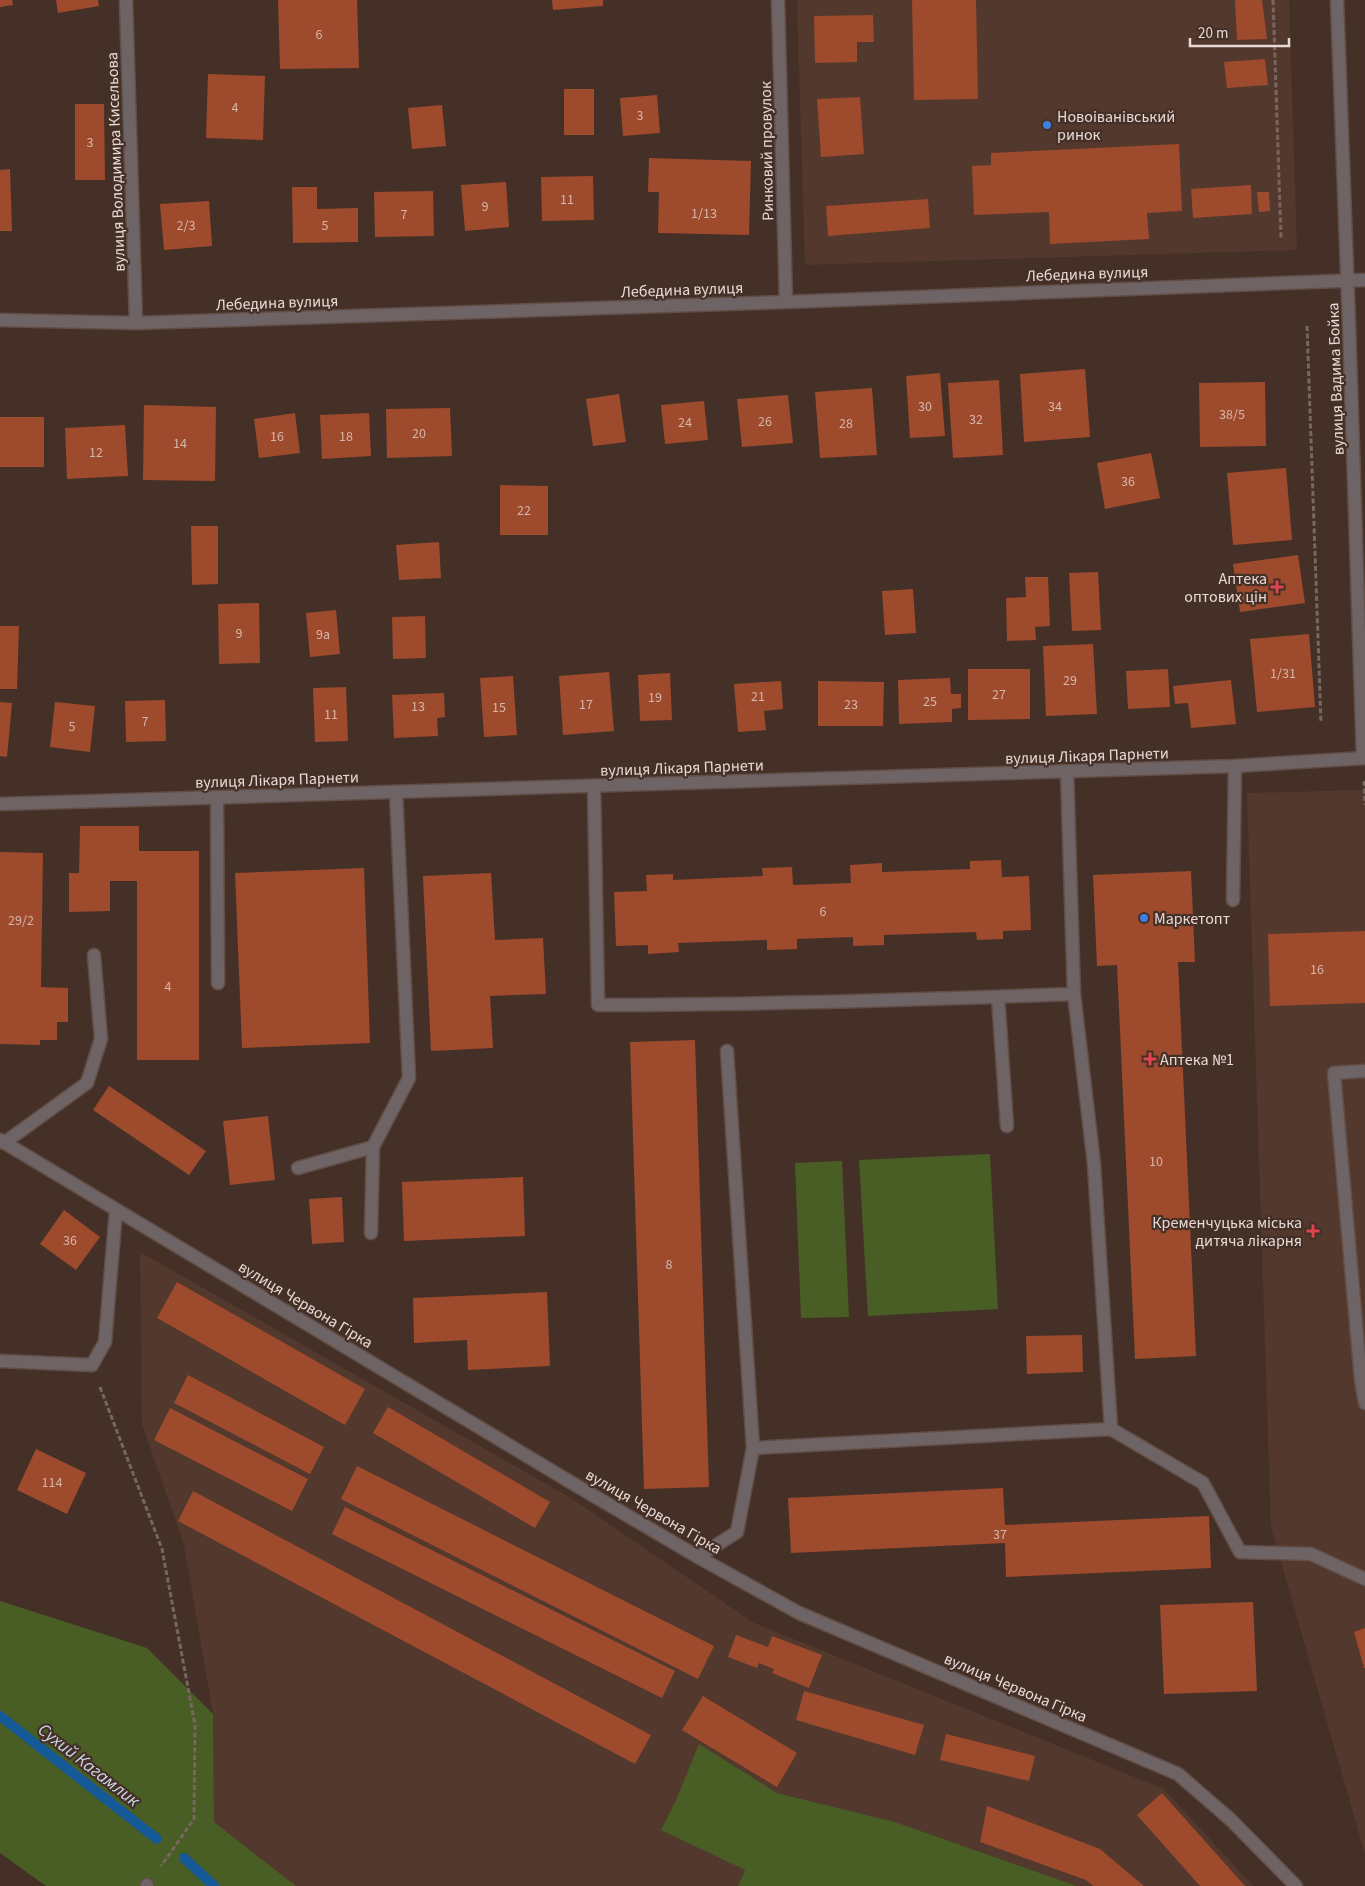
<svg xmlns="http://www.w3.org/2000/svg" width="1365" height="1886" font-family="'Source Sans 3',sans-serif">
	<rect width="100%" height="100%" fill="#453028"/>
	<path fill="#53382d" d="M797,0H1289L1297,250L805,265Z
		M1365,790V1854L1271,1527L1247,793Z
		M140,1252L571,1498L754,1623L1164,1789L1253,1886H1077L895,1822L777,1793L699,1745L676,1800L661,1829L745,1870L738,1886H296L214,1822L213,1714L184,1545L142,1424Z"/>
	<path fill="#495e25" d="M990,1154L998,1309L868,1316L859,1160Z
		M842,1161L849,1317L801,1318L795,1163Z
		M0,1601L147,1648L213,1714L214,1822L296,1886H46L0,1853Z
		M699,1744L777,1793L895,1822L1077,1886H738L745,1870L661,1830L676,1800Z"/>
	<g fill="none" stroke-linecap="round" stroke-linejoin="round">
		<path stroke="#155997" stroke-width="10" d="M0,1716L157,1839
			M184,1858L214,1886"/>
	</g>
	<path fill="#9e4a2c" d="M0,0H12L13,5L0,7Z
		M56,0H98L99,6L58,13Z
		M278,0H357L359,68L280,69Z
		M552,0H603V6L553,10Z
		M912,0H976L978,99L914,100Z
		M1235,0H1262L1267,39L1237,40Z
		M873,15L874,42H857V62L815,63L814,16Z
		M1265,59L1268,85L1227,88L1224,62Z
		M208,74L265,76L263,140L206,138Z
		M564,89H594V135H564Z
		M657,95L660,133L623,136L620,98Z
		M860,97L864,154L821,157L817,99Z
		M75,104H104L105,180H75Z
		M442,105L446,146L412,149L408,108Z
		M1179,144L1182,211L1147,213L1149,239L1050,244L1049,212L974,215L972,166L991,165V153Z
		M649,158L751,161L749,235L658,233L659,192H648Z
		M10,169L12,231H0V170Z
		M593,176L594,220L542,221L541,177Z
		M506,182L509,227L465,231L461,185Z
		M1251,185L1252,214L1193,218L1191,189Z
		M292,187H317V209L358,208V242L293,243Z
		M433,191L434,236L375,237L374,192Z
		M1257,192H1269L1270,211L1259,212Z
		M928,199L930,228L828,236L826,206Z
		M209,201L212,246L164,250L160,204Z
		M1085,369L1090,437L1024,442L1020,374Z
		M940,373L945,436L910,438L906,376Z
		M999,380L1003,455L953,458L948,383Z
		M1265,382L1266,446L1200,447L1199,383Z
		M872,388L877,455L820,458L815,392Z
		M619,394L626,442L593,446L586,399Z
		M788,395L793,443L742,447L737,399Z
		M704,401L708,440L665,444L661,405Z
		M144,405L216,407L215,481L143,480Z
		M450,408L452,456L387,458L386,409Z
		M295,413L300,453L259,458L254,419Z
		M369,413L371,456L322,459L320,415Z
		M0,417H44V467H0Z
		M125,425L128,476L67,479L65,428Z
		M1151,453L1160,498L1105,509L1097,463Z
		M1286,468L1292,540L1233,545L1227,473Z
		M500,485L548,486V535H500Z
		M191,526H218V584L192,585Z
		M439,542L441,578L399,580L396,545Z
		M1298,555L1305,603L1240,612L1233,564Z
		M1098,572L1101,630L1072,631L1069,573Z
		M1025,577H1048L1050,626L1035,627L1036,640L1007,641L1006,598L1026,597Z
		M913,589L916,633L885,635L882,591Z
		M259,603L260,663L219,664L218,604Z
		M336,610L340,654L310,657L306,613Z
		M425,616L426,658L393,659L392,617Z
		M0,626H19L17,689H0Z
		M1309,634L1315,707L1257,712L1250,639Z
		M1093,644L1097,714L1046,716L1043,646Z
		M968,669H1030V719L968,720Z
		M1168,669L1170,707L1128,709L1126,671Z
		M609,672L614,731L563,735L559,676Z
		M670,673L672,720L640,721L638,675Z
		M513,676L517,735L484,737L480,678Z
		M950,678L951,694H961V708L952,709V722L899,724L898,680Z
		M1231,680L1236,724L1191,728L1188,703L1175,704L1173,686Z
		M781,681L783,709L764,711L766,730L738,732L734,684Z
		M818,681L884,682L883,726H818Z
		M346,687L348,741L315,742L313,688Z
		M444,693L445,717L437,718L438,736L394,738L392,695Z
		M165,700L166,741L126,742L125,701Z
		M0,702L12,703L7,757L0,756Z
		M55,702L95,706L90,752L50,747Z
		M80,826H139V851H199V1060H137V881H110V911L69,912V873H79Z
		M0,852L43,853L41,987L68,988V1022H57V1040H40V1045L0,1044Z
		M1001,860L1002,877L1029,876L1031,930L1003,931V939L977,940L976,932L884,935V945L853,946V937L797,939V949L767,950V940L678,943L679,952L648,954V945L616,946L614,892L647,891L646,875L673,874V880L763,876L762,868L792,867L793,885L851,883L850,865L882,863V872L970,869V861Z
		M364,868L370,1043L242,1048L235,873Z
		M1191,871L1195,962H1178L1196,1356L1135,1359L1117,965L1097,966L1093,875Z
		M491,873L495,940L543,938L546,994L490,996L493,1048L431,1051L423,876Z
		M1365,931V1003L1270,1006L1268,934Z
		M695,1040L709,1487L644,1489L630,1042Z
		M109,1086L206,1151L189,1175L93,1110Z
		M268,1116L275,1180L230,1185L223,1121Z
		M523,1177L525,1236L404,1241L402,1182Z
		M342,1197L344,1242L312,1244L309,1199Z
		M64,1210L100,1237L76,1270L40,1244Z
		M177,1282L365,1389L345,1425L157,1318Z
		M547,1292L550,1366L468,1370L467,1340L414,1343L413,1298Z
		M1082,1335L1083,1372L1027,1374L1026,1336Z
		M188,1375L324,1447L310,1474L174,1403Z
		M388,1407L550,1502L535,1528L373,1433Z
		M170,1408L308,1479L292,1511L154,1440Z
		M36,1449L86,1473L67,1514L17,1490Z
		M357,1466L714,1646L698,1679L341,1499Z
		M1003,1488L1005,1525L1209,1516L1211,1568L1006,1577L1005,1543L791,1553L788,1498Z
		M193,1491L651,1735L635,1764L178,1521Z
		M345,1507L675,1671L662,1698L332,1534Z
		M1253,1602L1257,1691L1164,1694L1160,1605Z
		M1365,1628V1668H1364L1354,1632Z
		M736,1635L768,1647L772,1636L822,1655L809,1688L772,1673L774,1669L759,1663L757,1668L728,1657Z
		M804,1691L924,1725L915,1755L796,1720Z
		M703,1696L797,1753L777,1787L682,1730Z
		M946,1734L1035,1756L1029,1781L940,1760Z
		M1162,1793L1245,1886H1200L1137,1815Z
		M987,1806L1100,1849L1144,1886H1093L1086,1880L980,1842Z"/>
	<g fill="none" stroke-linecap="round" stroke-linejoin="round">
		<g stroke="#624e47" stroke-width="15">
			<path id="lane" d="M594,786L598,1005C756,1005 915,1000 1074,994L1067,771
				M217,798L218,983
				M1233,900L1235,766
				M1074,994L1094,1164L1111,1429
				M998,997L1007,1126
				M727,1051L753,1448L1111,1429L1203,1483L1240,1552L1311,1554L1365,1579
				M1365,1071L1334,1073L1361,1380L1365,1403
				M4,1143L87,1083L101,1039L94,955
				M298,1168L373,1147
				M371,1233L373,1147L409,1078L396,792
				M698,1557L737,1532L753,1448"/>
		</g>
		<g stroke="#624e47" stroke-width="15">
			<path id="street" d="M126,0L136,323
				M778,0L786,302
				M1337,0L1349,324L1363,758
				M0,320L136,323L786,302L1365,280
				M0,804L1235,766L1365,758
				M0,1140L572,1483L698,1557L799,1613L1178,1774L1231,1820L1296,1886
				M0,1361L92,1365L105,1342L116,1210
				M147,1886V1885"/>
		</g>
		<path stroke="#79665f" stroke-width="3" stroke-dasharray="5 2.5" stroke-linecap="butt" d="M1273,0L1281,238
			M1307,326L1321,723
			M1364,781L1365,805
			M100,1387L162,1549L195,1725L194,1819L161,1866"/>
		<use href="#lane" stroke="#6e6365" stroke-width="12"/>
		<use href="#street" stroke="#6e6365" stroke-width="12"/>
	</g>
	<g fill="#3f7fe0" stroke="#453028" stroke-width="2">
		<circle cx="1047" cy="125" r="5"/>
		<circle cx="1144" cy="918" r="5"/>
	</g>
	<g fill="#e0444e" stroke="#453028" stroke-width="2">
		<path d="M1274.5 579.5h5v5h5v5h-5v5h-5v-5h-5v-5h5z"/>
		<path d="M1147.5 1051.5h5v5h5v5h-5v5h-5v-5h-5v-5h5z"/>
		<path d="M1310.5 1223.5h5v5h5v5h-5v5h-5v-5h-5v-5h5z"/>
	</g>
	<g text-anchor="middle" stroke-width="4.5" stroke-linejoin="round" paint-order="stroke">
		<g font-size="14" fill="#d5b5aa">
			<text x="319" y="39">6</text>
			<text x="235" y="112">4</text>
			<text x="640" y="120">3</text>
			<text x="90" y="147">3</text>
			<text x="567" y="204">11</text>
			<text x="485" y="211">9</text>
			<text x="704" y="218">1/13</text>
			<text x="404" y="219">7</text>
			<text x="186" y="230">2/3</text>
			<text x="325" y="230">5</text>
			<text x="925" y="411">30</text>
			<text x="1055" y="411">34</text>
			<text x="1232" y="419">38/5</text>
			<text x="976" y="424">32</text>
			<text x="765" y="426">26</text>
			<text x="685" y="427">24</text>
			<text x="846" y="428">28</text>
			<text x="419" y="438">20</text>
			<text x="277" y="441">16</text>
			<text x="346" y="441">18</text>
			<text x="180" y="448">14</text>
			<text x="96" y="457">12</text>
			<text x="1128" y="486">36</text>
			<text x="524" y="515">22</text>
			<text x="239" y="638">9</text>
			<text x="323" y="639">9а</text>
			<text x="1283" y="678">1/31</text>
			<text x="1070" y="685">29</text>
			<text x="999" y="699">27</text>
			<text x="758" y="701">21</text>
			<text x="655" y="702">19</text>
			<text x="930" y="706">25</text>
			<text x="586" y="709">17</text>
			<text x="851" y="709">23</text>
			<text x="418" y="711">13</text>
			<text x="499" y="712">15</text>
			<text x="331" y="719">11</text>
			<text x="145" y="726">7</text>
			<text x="72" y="731">5</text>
			<text x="823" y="916">6</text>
			<text x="21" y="925">29/2</text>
			<text x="1317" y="974">16</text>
			<text x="168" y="991">4</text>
			<text x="1156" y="1166">10</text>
			<text x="70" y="1245">36</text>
			<text x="669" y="1269">8</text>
			<text x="52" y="1487">114</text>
			<text x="1000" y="1539">37</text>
		</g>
		<g font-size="16" fill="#e7d9d4" stroke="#453028" text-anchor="start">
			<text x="1057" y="122">Новоіванівський<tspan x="1057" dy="18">ринок</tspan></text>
			<text x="1267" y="584" text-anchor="end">Аптека<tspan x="1267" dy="18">оптових цін</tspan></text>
			<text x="1154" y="924">Маркетопт</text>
			<text x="1160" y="1065">Аптека №1</text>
			<text x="1302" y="1228" text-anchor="end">Кременчуцька міська<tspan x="1302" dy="18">дитяча лікарня</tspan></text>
		</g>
		<g font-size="16" fill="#e7d9d4" stroke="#453028">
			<text transform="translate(766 151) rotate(-91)" y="6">Ринковий провулок</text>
			<text transform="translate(115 162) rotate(-92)" y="6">вулиця Володимира Кисельова</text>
			<text transform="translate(1087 273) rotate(-2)" y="6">Лебедина вулиця</text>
			<text transform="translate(682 289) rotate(-2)" y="6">Лебедина вулиця</text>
			<text transform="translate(277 302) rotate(-2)" y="6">Лебедина вулиця</text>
			<text transform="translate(1335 379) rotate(-92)" y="6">вулиця Вадима Бойка</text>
			<text transform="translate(1087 755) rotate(-2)" y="6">вулиця Лікаря Парнети</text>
			<text transform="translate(682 767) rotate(-2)" y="6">вулиця Лікаря Парнети</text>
			<text transform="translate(277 779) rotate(-2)" y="6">вулиця Лікаря Парнети</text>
			<text transform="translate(306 1304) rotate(31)" y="6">вулиця Червона Гірка</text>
			<text transform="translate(654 1511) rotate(30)" y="6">вулиця Червона Гірка</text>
			<text transform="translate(1016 1687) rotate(23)" y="6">вулиця Червона Гірка</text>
		</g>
		<g font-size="18" font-style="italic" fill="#cbdaec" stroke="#453028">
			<text transform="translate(89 1765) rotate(38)" y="6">Сухий Кагамлик</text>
		</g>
	</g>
	<path d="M1190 38v8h99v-8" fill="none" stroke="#e7d9d4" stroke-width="2.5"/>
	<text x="1198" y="38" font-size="15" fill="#e7d9d4" stroke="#453028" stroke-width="4" paint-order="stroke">20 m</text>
</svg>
